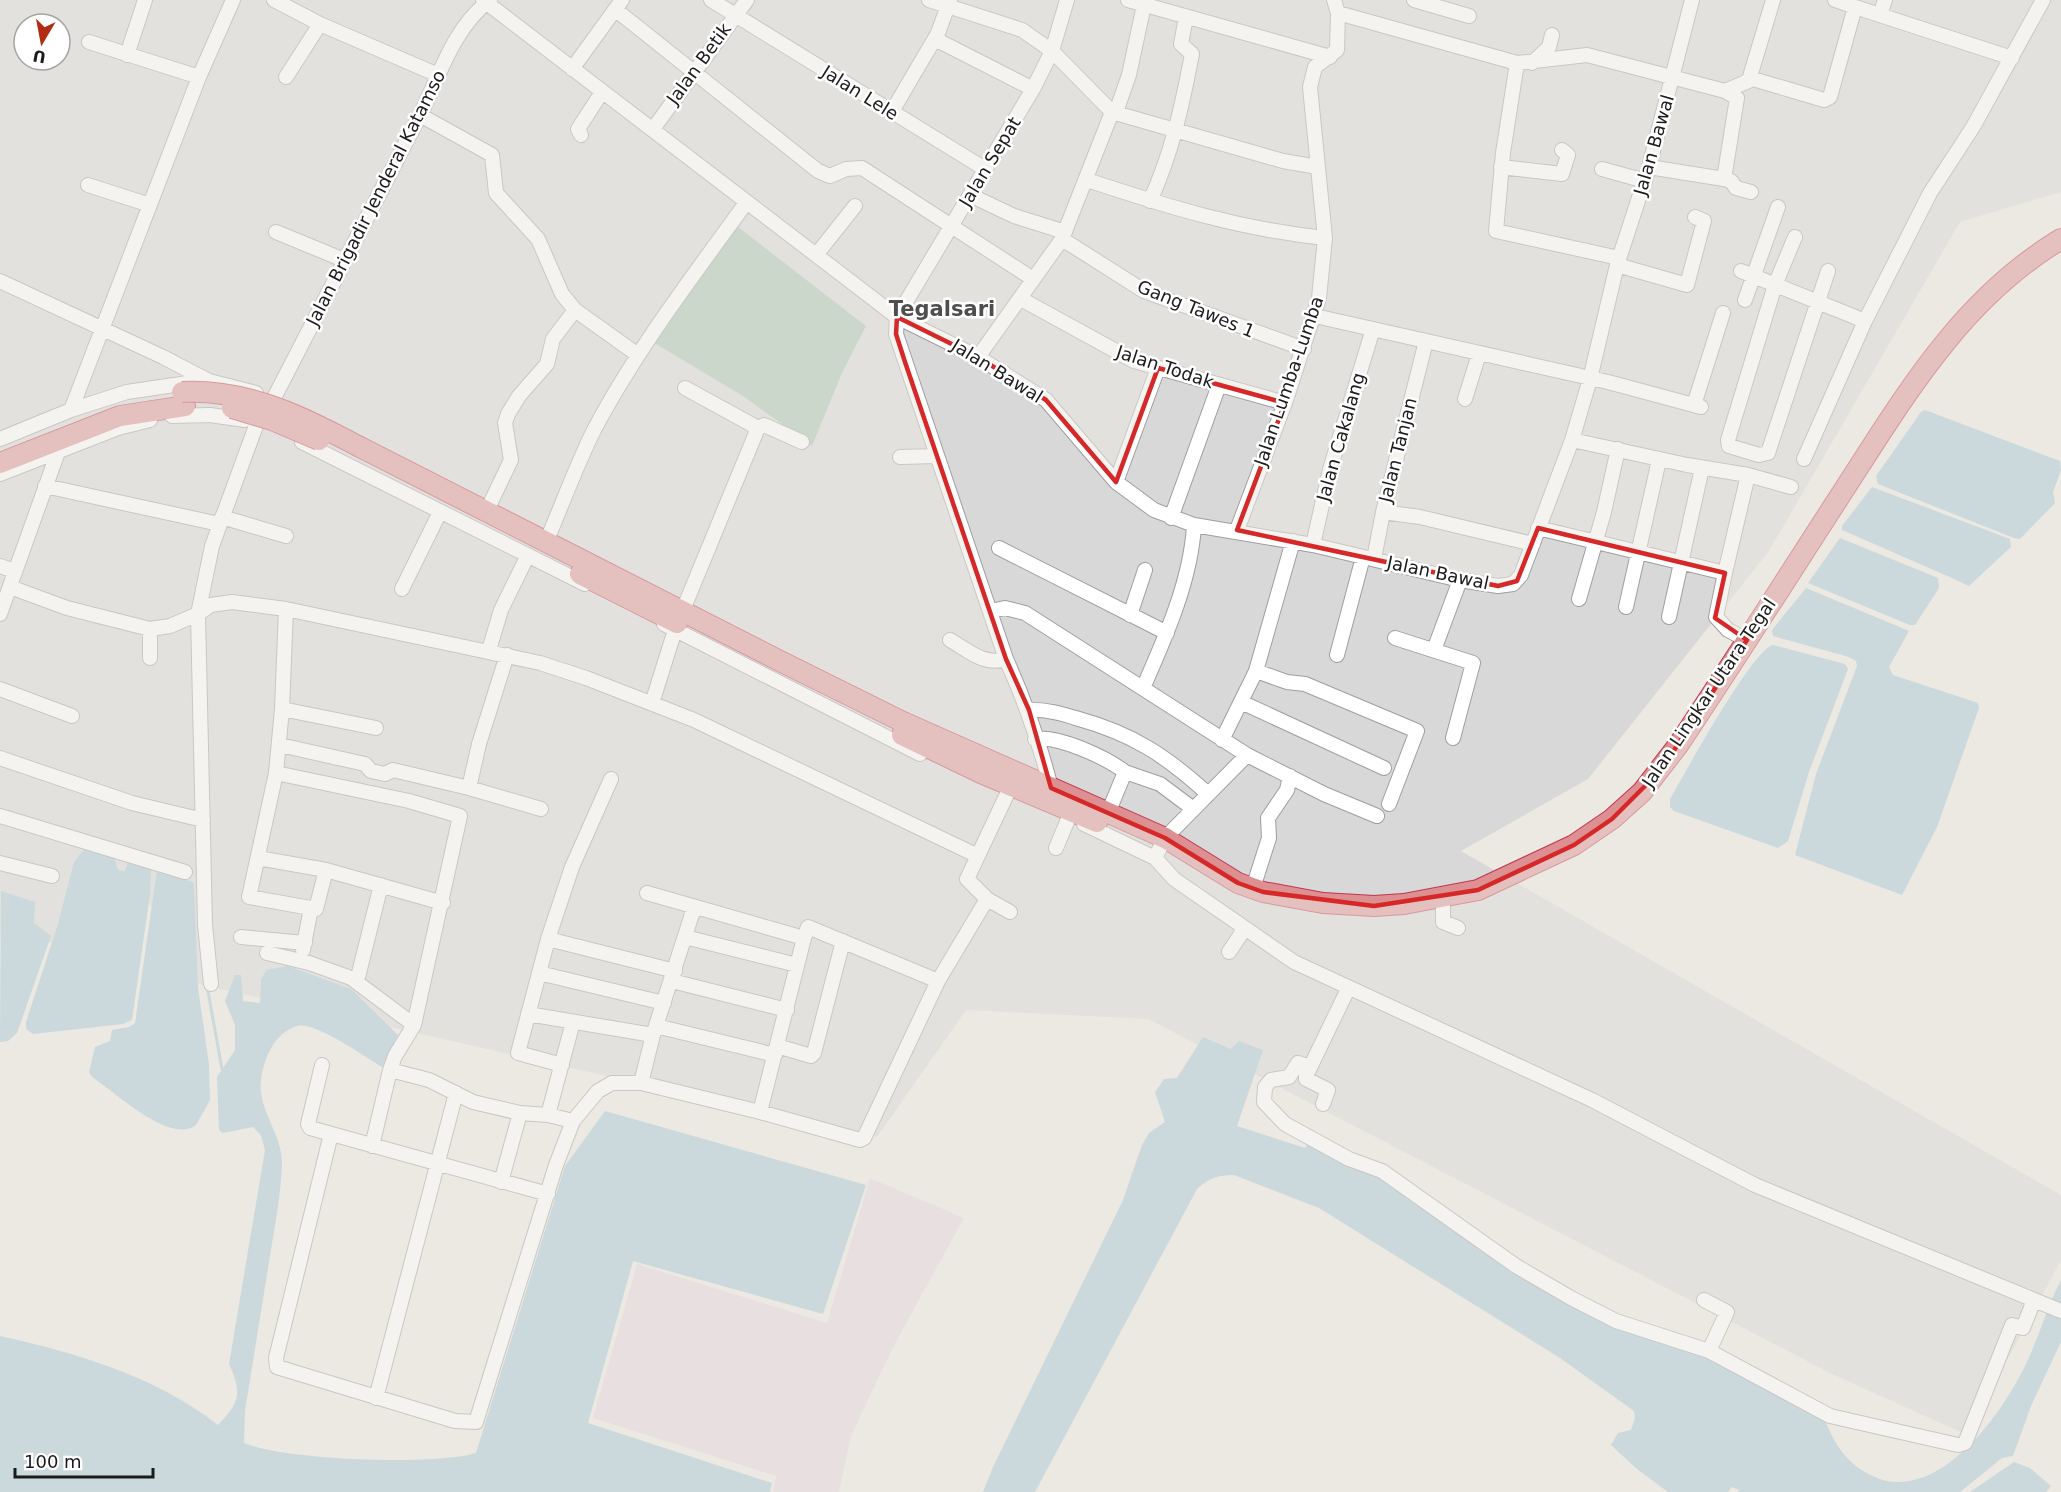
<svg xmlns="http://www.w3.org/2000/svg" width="2061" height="1492" font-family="'DejaVu Sans',sans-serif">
	<rect width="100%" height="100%" fill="#ebe9e1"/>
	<path fill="#d9d8d8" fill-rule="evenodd" d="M0,0H2061V192L1960,222L1769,551L1588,779L1461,851L2061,1195V1260L1967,1435L1834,1375L1148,1019L966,1010L877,1137L190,982L143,891L56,944L0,934ZM24,24H60V60H24Z"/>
	<path fill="#e4d4de" d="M870,1178L964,1218L893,1347L851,1436L839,1492H773L776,1476L593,1418L637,1264L827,1323Z"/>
	<path fill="#a5c2ae" d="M729,220L866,326L842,373L812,446L743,396L651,341Z"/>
	<path fill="#a5c3d5" d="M1925,410L2060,461L2061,470L2053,492L2055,503L2020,539L2014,538L1878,484L1876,476L1921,412Z
		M1872,487L2010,539L2011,547L1969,586L1952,578L1842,530V526Z
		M1840,538L1938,578L1939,588L1915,625H1910L1808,583Z
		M1806,588L1909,631L1889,667L1893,675L1978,703L1979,708L1937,827L1902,895L1795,855L1816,774L1857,666L1856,661L1849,657L1773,636L1772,630Z
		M1773,645L1845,664L1848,669L1809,772L1788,841L1778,848L1674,811L1670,807V799C1684,775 1752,650 1773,645Z
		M86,847L113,853L118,870L125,871L128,861L151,866L150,894L132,1020L123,1024L33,1034L26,1029V1022L58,924L74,862Z
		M157,870L193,882L194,885L198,988L209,1064L210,1100L196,1125C170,1145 115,1092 92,1077L89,1072L95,1047L110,1041L112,1030L129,1027L135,1023Z
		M1,891L35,902L34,923L51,936L17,1033L8,1041L0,1042Z
		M288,966L351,989L398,1035L382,1067C365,1057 315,1021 297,1026C274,1033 264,1058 261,1080C257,1109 282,1133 282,1163C281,1196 274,1229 269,1262C261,1312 253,1361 245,1411L244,1443C284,1460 433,1466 476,1453L565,1166L605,1111L866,1185L823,1314L633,1261L588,1423L772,1483L770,1492H0V1336C77,1353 155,1376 218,1425C239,1403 243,1394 229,1364L265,1150L261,1135L253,1127L223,1133L219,1130L217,1077L235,1050V1025L225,1001L235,975H241L243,1001L260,1003L261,980L266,970Z
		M1203,1037L1231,1049L1239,1041L1263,1050L1237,1126L1305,1148L1309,1142L1378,1174L1584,1312L1630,1333L1703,1354L1825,1420C1837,1451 1853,1471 1886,1481C1948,1492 2003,1411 2026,1364C2039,1337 2047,1307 2061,1280V1342L2031,1406L2013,1456L2002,1458L1960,1492H1738L1739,1490L1732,1487L1728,1492H1668L1637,1469L1611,1445L1618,1433L1631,1430L1635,1418L1634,1411L1560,1358L1319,1208L1234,1175C1218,1175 1209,1178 1197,1189L1035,1492H983L993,1467L1123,1200L1142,1145L1149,1133L1165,1122L1155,1092L1164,1079L1177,1078Z
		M2014,1462L2030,1468L2051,1486L2046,1492H1970Z"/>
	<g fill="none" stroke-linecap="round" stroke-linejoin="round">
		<path stroke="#a5c3d5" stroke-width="3" d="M207,986L222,1069"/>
		<g stroke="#9f9f9f" stroke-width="16">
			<path id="minor" d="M274,0L320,24L438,75
				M483,0L897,317L978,357L1046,400L1116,482L1154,510L1194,525L1313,545L1460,580L1498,586L1513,584L1521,575L1572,440L1590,379L1617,265L1649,167L1692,0
				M711,0L985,169
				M929,0L1022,30L1052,51L1112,112L1062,239L978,357
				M1128,0L1330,57
				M1414,0L1469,16
				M1835,0L1855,7
				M616,10L818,171L830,176L846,169L862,168L1033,279
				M1338,13L1517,63L1587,55L1725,91L1753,79L1824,100L1830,97L1855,7L2012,58
				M1880,15L1885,0
				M935,39L1033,89
				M89,42L199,77
				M127,55L145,0
				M1517,63L1503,153L1496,231L1619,258
				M1532,63L1549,47L1552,35
				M572,69L622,0
				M286,77L320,24
				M1749,80L1773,0
				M1112,112L1283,161L1318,167
				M1116,112L1129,75L1144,5
				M891,113L938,33L950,0
				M420,115L492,155L496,193L538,239L562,294L575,310L638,355
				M653,129L747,0
				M581,135L578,129L602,92
				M1501,167L1562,174L1568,155L1562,150
				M1649,167L1724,179L1731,181L1736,188L1751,192
				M1602,169L1645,181
				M1724,179L1737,98L1725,91
				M1087,180C1169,207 1239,229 1325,238
				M88,185L150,205
				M970,195L1014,216L1065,232
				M1150,201C1172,153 1182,106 1192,54L1181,44L1186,17
				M276,232L344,260
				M1795,237L1775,285L1728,440L1729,446L1759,455L1768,453L1828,271
				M1062,239L1144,291L1304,349
				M816,255L855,206
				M1617,265L1687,285L1704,221L1695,217
				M1741,271L1865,321L1930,193L1973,127L2043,0
				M0,281L163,357L209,381L256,393
				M1021,299L1134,361L1285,403
				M1745,300L1778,207
				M1315,316L1608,382L1701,407
				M685,388L758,428L685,605
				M274,398C322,304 371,210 420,115C440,75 453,28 490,0
				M1465,399L1479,354
				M1694,405L1723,313
				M71,410L199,77L233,0
				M172,416L210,415L245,420
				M758,428L764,425L802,442
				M0,439L71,410L127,392L194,382
				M1572,440L1687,465L1748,475L1791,487
				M302,442L585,584
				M900,457L937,456
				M1804,459L1865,321
				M0,474L118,428L150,420
				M1116,482L1158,368
				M45,486L219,524
				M490,504L511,460L505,423L508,414L519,396L547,364L553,339L575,310
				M1383,512L1420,517L1533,544
				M222,517L286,536
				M1171,518L1219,385
				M1538,528L1725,573L1748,475
				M1237,530L1285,403L1319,298L1325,238L1310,87L1315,67L1337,50L1338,13L1334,0
				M549,535C564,500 577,464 594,430C637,349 692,277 746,203
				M1313,545L1330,469L1373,329
				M999,548L1167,633
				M1374,559L1383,512L1426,341
				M0,566L15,571
				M1725,573L1716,617L1728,630L1747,640
				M10,587L67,608L150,629L170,626L198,614L211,605L232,602L286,609L540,663L586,678L694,720L978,856
				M402,589L440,512
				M1579,599L1604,512L1618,449
				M1626,607L1659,460
				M990,611L1005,608L1025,613L1247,755L1324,794L1377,816
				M0,614L58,452
				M1130,615L1145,570
				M1669,617L1702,468
				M664,624L920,754
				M1395,638L1473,663L1453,738
				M950,640C968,650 983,666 1006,659
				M489,650L501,610L528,555
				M1434,650L1460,580
				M1337,655L1363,557
				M150,658V629
				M1256,671L1287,682L1305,684L1417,731L1389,804
				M1143,688C1165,638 1191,581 1194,525
				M0,689L72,716
				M1241,702L1384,768
				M652,703L675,630
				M282,709L376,728
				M1029,710C1046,709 1063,714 1079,719C1133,734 1166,756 1207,793
				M1035,739C1058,735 1107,758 1125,772L1108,813
				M1222,740L1256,671L1293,541
				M280,745L365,764L371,771L385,774L393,770L469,788L541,809
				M1247,755L1165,838L1155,858L1174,879L1294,962L1592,1100L1755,1185L2061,1311
				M0,758L132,803L203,820
				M1125,772L1160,784L1192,808
				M276,773L282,709L286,609
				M469,788L479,744L507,655
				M1051,788C1040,744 1025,701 1006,659L896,334L897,317L1033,89L1052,51L1067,0
				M0,816L185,872
				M1084,824L1155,858
				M1056,848L1069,817
				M258,858L326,870L443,903
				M0,863L52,876
				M326,870L316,909L249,897L276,773L409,801L460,816L414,1025L395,1056L390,1070
				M1253,888L1269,838L1268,818L1287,790L1290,776
				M647,893L804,938L760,1112
				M1443,896V922L1458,928
				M987,899L1010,912
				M241,937L305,943
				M685,937L797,965
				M804,938L808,927L938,981
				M548,939L675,971
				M303,950L311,908
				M1229,952L1245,928
				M267,953L309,963L351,978L414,1025
				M539,973L664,1003
				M357,981L381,885
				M672,981L787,1010
				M211,984L205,925L198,614L212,546L257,423
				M528,1014L653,1035
				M656,1026L775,1055
				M777,1046L811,1056L814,1053L843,941
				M322,1065L308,1124L310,1128L548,1194
				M562,1065L518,1053L548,939L572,867L611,779
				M1310,1067L1298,1063L1289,1077L1271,1080L1265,1087L1264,1102L1285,1124L1349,1159L1382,1171L1516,1266L1571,1298L1616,1321L1709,1351L1830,1416L1958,1445L1965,1443L2012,1325L2023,1328L2034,1300
				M641,1083L653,1035L694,908
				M1323,1104L1328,1090L1306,1079V1076L1348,989
				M548,1115L573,1022
				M331,1134L276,1358L277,1367L455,1421L476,1422L556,1165L573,1121L598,1091L612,1083H641L760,1112L860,1140L864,1138L938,981L987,899L967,879L1008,792
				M372,1146L390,1070L429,1080L473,1102L520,1113L548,1115L573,1121
				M501,1182L520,1113
				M1704,1300L1727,1312L1709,1351
				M376,1398L456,1093"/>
		</g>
		<g stroke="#c3354f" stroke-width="22">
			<path id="highway" d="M360,447L780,661L903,722L1165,838L1238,883L1263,892L1323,903L1374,906L1404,904L1478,890L1574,845L1612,819L1642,792L1679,744C1733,663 1785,581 1838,499C1902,401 1958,301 2061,239
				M0,463L120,416L185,406
				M580,574L677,623
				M902,735L981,773L1097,822"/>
		</g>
		<use href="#minor" stroke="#fff" stroke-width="14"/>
		<use href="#highway" stroke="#dc9092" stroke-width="20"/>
		<g stroke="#c3354f" stroke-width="22" stroke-linecap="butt">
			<path id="highway-bridge" d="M182,392C249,389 303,417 360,447
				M232,408L272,420L319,440"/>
		</g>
		<use href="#highway-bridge" stroke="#dc9092" stroke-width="20"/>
	</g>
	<path d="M0 0H2061V1492H0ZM897,317L978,357L1046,400L1116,482L1158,368L1285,403L1237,530L1498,586L1517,581L1538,528L1725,573L1715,618L1747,640L1661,770L1612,819L1574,845L1478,890L1374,906L1263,892L1238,883L1165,838L1051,788L1029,710L1006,659L905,362L896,334Z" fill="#ebe9e1" fill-opacity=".55" fill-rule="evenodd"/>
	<path fill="none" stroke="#d62828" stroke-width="4.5" stroke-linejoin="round" d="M897,317L978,357L1046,400L1116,482L1158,368L1285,403L1237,530L1498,586L1517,581L1538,528L1725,573L1715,618L1747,640L1661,770L1612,819L1574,845L1478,890L1374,906L1263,892L1238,883L1165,838L1051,788L1029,710L1006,659L905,362L896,334Z"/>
	<g text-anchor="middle" stroke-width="5" stroke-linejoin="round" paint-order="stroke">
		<g font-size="18" fill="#1b1b1b" stroke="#fff">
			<text transform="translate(699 64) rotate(-54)" y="6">Jalan Betik</text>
			<text transform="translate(860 93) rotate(32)" y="6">Jalan Lele</text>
			<text transform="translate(1654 145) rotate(-74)" y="6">Jalan Bawal</text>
			<text transform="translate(990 162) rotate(-59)" y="6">Jalan Sepat</text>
			<text transform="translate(376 198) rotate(-63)" y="6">Jalan Brigadir Jenderal Katamso</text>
			<text transform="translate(1196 309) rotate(22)" y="6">Gang Tawes 1</text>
			<text transform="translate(1165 367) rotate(18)" y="6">Jalan Todak</text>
			<text transform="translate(997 371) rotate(32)" y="6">Jalan Bawal</text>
			<text transform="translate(1289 381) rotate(-71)" y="6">Jalan Lumba-Lumba</text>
			<text transform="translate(1341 437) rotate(-74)" y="6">Jalan Cakalang</text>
			<text transform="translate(1398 450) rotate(-76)" y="6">Jalan Tanjan</text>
			<text transform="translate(1438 573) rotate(12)" y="6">Jalan Bawal</text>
			<text transform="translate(1709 693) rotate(-56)" y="6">Jalan Lingkar Utara Tegal</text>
		</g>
		<g font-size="21" font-weight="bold" fill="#4e4e4e" stroke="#fff">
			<text x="942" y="316">Tegalsari</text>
		</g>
	</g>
	<g transform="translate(42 42) rotate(190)"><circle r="28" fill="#ffffff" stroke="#a4a4a4" stroke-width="1.5"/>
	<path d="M0-4.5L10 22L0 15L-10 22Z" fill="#b22c14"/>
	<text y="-9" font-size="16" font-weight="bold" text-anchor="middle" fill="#1b1b1b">U</text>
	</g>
	<path d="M15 1468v9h138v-9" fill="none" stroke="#1b1b1b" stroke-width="3"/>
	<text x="24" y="1468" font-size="18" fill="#1b1b1b" stroke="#ffffff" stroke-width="4.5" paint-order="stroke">100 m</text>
</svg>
